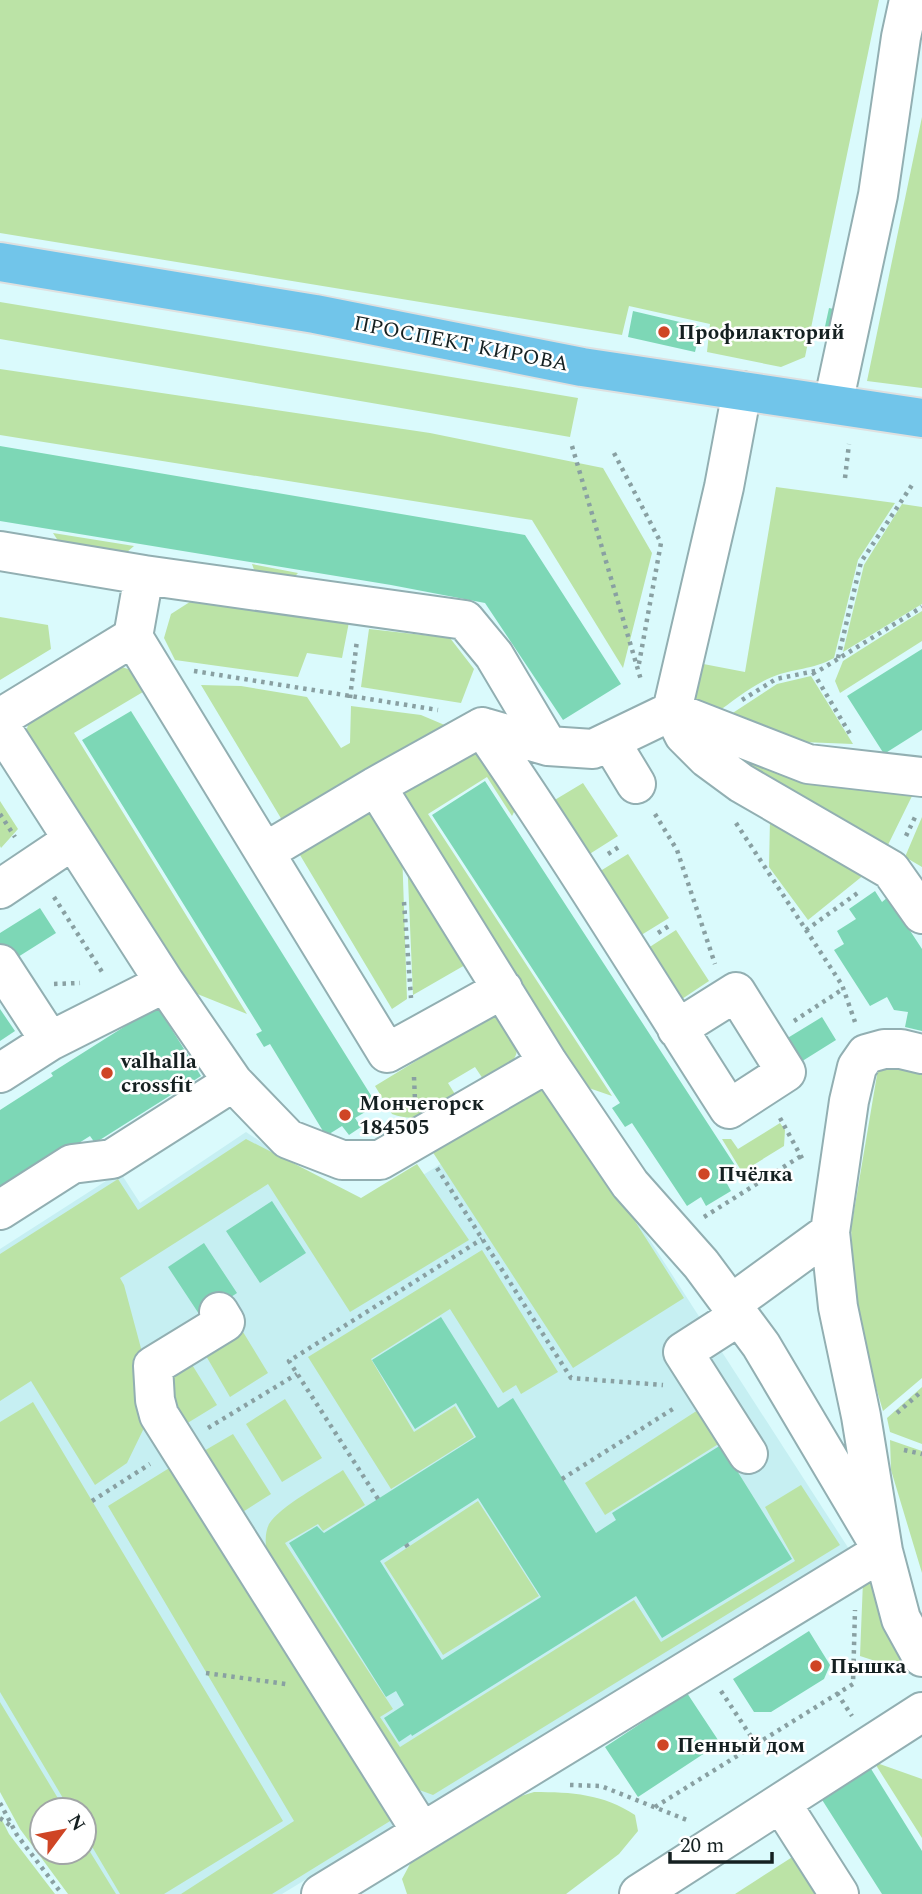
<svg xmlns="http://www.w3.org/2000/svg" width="922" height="1894" font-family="Spectral,serif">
	<rect width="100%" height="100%" fill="#dafafc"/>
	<path fill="#c6eff2" d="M555,1093L849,1549L282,1894H86L84,1810H42L0,1753V1249L120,1172L140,1203L246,1132L365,1211Z"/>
	<path fill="#bbe3a6" d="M0,0H879L805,357L781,367L707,352L710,324L629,306L622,335L0,233Z
		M922,117V388L867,381Z
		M0,302L578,398L570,437L0,339Z
		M0,369L430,433L603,468L652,553L623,668L532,520L0,435Z
		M776,487L895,503L858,560L834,658C812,670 794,668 772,677C752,685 733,701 716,713L686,699L693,662L745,672Z
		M902,504L922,507V604L843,652L864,565Z
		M53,533L134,546L119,559L64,550Z
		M252,564L298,573L288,584L257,578Z
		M196,598L349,622L342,658L307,653L298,677L175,660L164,638L171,614Z
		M922,611V641L840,693L835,681L843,661Z
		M0,617L48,625L51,649L0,680Z
		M369,629L450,638L474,669L461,703L361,687Z
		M114,664L136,672L153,686L74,733L247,1014L180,987L26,732L31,714Z
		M811,676L853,744L803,742L722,720L777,684Z
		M201,685L241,686L307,697L341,748L350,743L351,706L421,715L447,726L285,825Z
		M695,732L913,794L885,851Z
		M479,745L517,806L512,816L487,777L428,814L612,1096L586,1087L397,797Z
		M583,783L618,836L588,855L553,801Z
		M0,801L18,829L1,848L0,846Z
		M373,804L402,849L407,999L392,1009L297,850Z
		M922,817V867L905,857Z
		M770,819L870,870L808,920L769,867Z
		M628,854L669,918L638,937L597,873Z
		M407,856L472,961L413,995Z
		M676,930L709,981L679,1001L645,950Z
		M498,1011C523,1053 527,1054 485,1082L475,1067L448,1083L458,1099C434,1112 420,1124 392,1114L375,1086Z
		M879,1063L922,1073V1378L883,1411L857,1323L851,1229Z
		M545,1080L684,1298L573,1368L432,1151Z
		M780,1123L785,1130L784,1146L742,1172L722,1139H731L738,1149Z
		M246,1139L361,1198L417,1164L469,1240L350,1312L268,1184L120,1278L124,1285L142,1352L144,1428L127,1463L95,1485L31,1381L0,1401V1254L118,1179L138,1210Z
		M482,1250L558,1372L521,1394L516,1385L503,1393L450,1309L371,1359L414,1432L455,1406L474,1437L391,1489L308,1357Z
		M240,1327L268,1373L230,1397L202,1349Z
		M191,1363L217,1405L181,1427L156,1386Z
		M922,1387V1444L890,1432L887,1418Z
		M285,1399L322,1458L282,1482L246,1424Z
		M33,1402L283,1821L164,1894H120L84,1833V1810H70L0,1692V1422Z
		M698,1410L720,1443L605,1515L585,1483Z
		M233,1434L271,1494L235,1517L197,1455Z
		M890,1440L922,1451V1573L891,1470Z
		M179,1462L395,1818L272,1894H181L294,1821L108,1506Z
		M343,1470L365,1505L323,1531L318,1524L285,1543L393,1709L380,1717L400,1747L634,1600L661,1642L795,1561L765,1507L801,1485L840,1545L433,1795L414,1788L267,1552C265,1543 265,1532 269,1524C279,1507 325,1482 343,1470Z
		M478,1501L539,1596L443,1655L384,1563Z
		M870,1577L912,1673L860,1656L863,1581Z
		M0,1702L65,1810H42V1852H84V1842L116,1894H68L20,1829L0,1792Z
		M874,1762L922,1779V1838Z
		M534,1792C572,1792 603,1794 635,1815L638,1831L619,1854L566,1894H407L402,1879L418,1849L505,1801Z
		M0,1816L9,1834L55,1894H0Z
		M797,1854L823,1894H735Z"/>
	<path fill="#7dd7b6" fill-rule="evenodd" d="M829,308L843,311L839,333L824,331Z
		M633,311L701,327L695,352L628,337Z
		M0,446L525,535L621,684L563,720L485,603L391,585L0,521Z
		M922,649V730L884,754L847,696Z
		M131,711L377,1105L355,1118L361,1127L349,1135L342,1126L326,1136L270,1044L264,1047L256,1034L262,1031L82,740Z
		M485,781L740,1173L726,1182L731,1191L706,1206L701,1197L687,1206L632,1123L625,1127L612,1108L620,1103L432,815Z
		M875,891L882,902L888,897L922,949V1031L905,1027L908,1012L894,1010L887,997L870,1006L834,950L844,944L837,931L856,919L849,909Z
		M40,908L56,933L10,962L0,945V933Z
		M157,1006L201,1076L95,1143L90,1136L0,1193V1110L53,1076L51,1073Z
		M0,1009L15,1031L0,1041Z
		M822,1017L836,1040L796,1065L781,1042Z
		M272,1201L306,1253L260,1283L226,1231Z
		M204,1243L237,1293L201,1317L168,1267Z
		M441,1317L498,1408L513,1398L596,1533L616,1520L612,1513L721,1445L792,1559L662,1638L636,1596L412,1736L411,1734L399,1742L384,1718L404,1705L396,1691L386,1697L289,1543L317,1526L324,1533L476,1437L456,1403L415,1429L372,1360ZM478,1498L541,1597L442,1660L380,1561Z
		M809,1631L830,1665L824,1679L771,1712H754L733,1679Z
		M687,1693L720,1743L638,1797L605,1747Z
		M868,1764L922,1851V1894H882L819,1795Z"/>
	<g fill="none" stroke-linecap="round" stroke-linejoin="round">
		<g stroke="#92afb2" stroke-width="42">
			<path id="minor" d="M742,391L724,487L672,711L684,735L707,758L741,783L891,870L922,914
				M833,404L878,195L901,37L909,0
				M0,551L144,575
				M133,637L387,1053L503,989
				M0,718L133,637L144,575L465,620L494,655L548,746
				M0,726L165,983L233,1082L288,1139L342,1160H380L548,1063
				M482,727C568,852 647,981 729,1109L786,1072L736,992L677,1029
				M610,741L636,784
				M265,852L376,786
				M0,889L73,840
				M0,964L50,1041
				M922,1054L901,1049H884L866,1054L857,1067L849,1101L830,1232L838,1307L861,1416L883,1551L901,1619L922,1657
				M0,1073L50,1041L165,983
				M0,1210L72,1164L112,1159L233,1082
				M731,1304L830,1232
				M219,1312L225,1322L153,1366L155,1400L159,1415L421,1831
				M739,1316L683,1352L748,1454
				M781,1803L839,1894
				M321,1894L883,1551L761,1345L701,1264L630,1184L548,1063L376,786L482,727L548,746L593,749L672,711L808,764L922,777
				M639,1894L922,1712"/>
		</g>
		<g stroke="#dee0e0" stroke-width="42">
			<path id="major" d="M0,262L315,314L582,367L922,418"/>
		</g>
		<path stroke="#89a0a2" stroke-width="4.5" stroke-dasharray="3.5 5" stroke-linecap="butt" d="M572,446L641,680
			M614,453L661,543L638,669
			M845,478L849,444
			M838,658L861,562L912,485
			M194,671L438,710
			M813,672L850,734
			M350,698L357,640
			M742,700L776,679L820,670L922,607
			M0,814L15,837
			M655,814L677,850L715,964
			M736,823L842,985L855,1022
			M906,836L917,813
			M608,854L622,845
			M54,897L104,975
			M404,902L411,998
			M806,930L859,892
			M658,933L672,924
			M54,984L80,983
			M794,1021L843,989
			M414,1077L415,1100
			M780,1118L803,1160
			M437,1168L571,1378L663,1385
			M704,1217L801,1156
			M897,1413L922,1391
			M208,1428L297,1374
			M904,1450L922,1454
			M562,1479L676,1407
			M378,1499L289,1361L482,1239
			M92,1501L150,1464
			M406,1544L409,1549
			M206,1673L286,1684
			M721,1691L756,1744
			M837,1693L852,1716
			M570,1785L601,1786L687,1820
			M0,1803L17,1835L62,1894
			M655,1807L853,1684L855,1610
			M0,1818L11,1826"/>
		<use href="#minor" stroke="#fff" stroke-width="38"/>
		<use href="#major" stroke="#71c5ea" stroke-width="38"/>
	</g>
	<g fill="#cf4525" stroke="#fff" stroke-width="2.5">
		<circle cx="664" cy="332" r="7"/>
		<circle cx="107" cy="1073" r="7"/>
		<circle cx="345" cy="1115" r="7"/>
		<circle cx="704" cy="1174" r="7"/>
		<circle cx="816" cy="1666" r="7"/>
		<circle cx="663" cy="1745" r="7"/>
	</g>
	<g text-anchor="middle" stroke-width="5" stroke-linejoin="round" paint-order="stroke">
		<g font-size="21" font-weight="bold" fill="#152021" stroke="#fff" text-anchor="start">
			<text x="678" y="339">Профилакторий</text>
			<text x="121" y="1068">valhalla<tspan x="121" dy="24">crossfit</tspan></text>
			<text x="359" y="1110">Мончегорск<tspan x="359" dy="24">184505</tspan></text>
			<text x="718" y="1181">Пчёлка</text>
			<text x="830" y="1673">Пышка</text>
			<text x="677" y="1752">Пенный дом</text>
		</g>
		<g font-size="21" fill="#152021" stroke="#fff">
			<text transform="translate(461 343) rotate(11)" y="7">ПРОСПЕКТ КИРОВА</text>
		</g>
	</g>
	<g transform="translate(63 1831) rotate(58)"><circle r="33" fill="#ffffff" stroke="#a1a6a6" stroke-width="2"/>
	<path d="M0-5L12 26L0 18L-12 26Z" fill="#cf4525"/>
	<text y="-10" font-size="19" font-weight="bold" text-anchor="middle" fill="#152021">N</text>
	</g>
	<path d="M670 1852v10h102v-10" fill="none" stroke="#152021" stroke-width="3.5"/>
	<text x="680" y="1852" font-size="21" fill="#152021" stroke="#ffffff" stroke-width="5" paint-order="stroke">20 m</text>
</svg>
